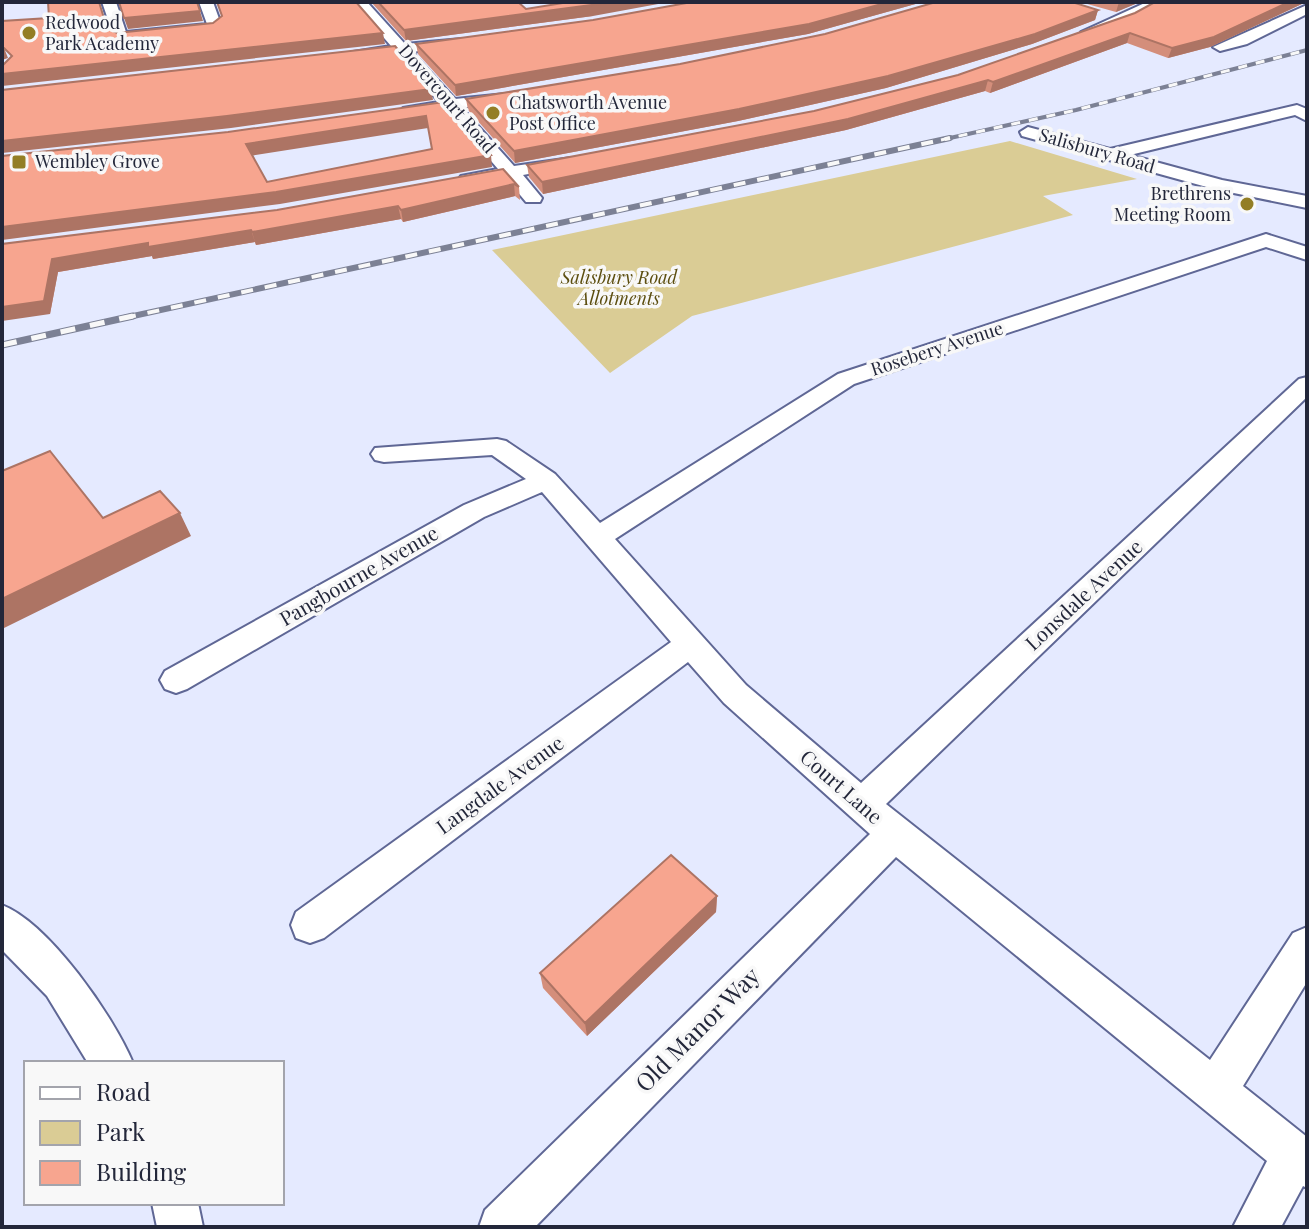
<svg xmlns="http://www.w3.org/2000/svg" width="1309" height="1229" font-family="'Playfair Display',serif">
	<rect width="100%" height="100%" fill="#e5eaff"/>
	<path fill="#dacc95" d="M1010,141L1137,179L1043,196L1073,215L692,316L610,373L492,250Z"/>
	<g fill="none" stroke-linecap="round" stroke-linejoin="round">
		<g stroke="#5f6795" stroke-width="4">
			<path id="minor" d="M102,2H116L126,32L207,24L199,2H213L222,27L215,31L121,41L114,37Z
				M353,2H367L405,44L462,39V45L412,52L455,99L514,93V99L462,108L514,166L571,158L574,162L571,166L523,175L542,198L540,202H526L506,178L461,184L458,180L461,176L498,169L447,110L403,114V108L439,102L398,54L353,58V52L391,46Z
				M1147,2H1165L1093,35L1081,32Z
				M1307,5V14L1247,44L1220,51L1213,47Z
				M1297,105L1307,109V121L1295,115L1130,155L1222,180L1307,196V208L1214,189L1022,136L1020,132L1028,127L1110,149Z
				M1266,234L1307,247V260L1266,247L854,384L615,539L746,685L861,783L1299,379L1307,377V397L886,804L1210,1060L1293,933L1307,927V982L1243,1086L1307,1137V1188L1303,1186L1281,1227H1233L1267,1161L896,857L535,1227H479L485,1210L870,834L724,703L688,662L324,938L310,943L296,938L291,925L296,912L671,642L542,492L484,517L187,689L176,693L165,689L160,680L165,671L464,505L526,479L492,455L384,462L375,460L371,454L375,448L497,439L506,441L555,474L600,523L838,374Z
				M2,905C49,923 114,1017 133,1063H88L47,996L2,950Z
				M152,1203H198L203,1227H157Z"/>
		</g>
		<use href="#minor" fill="#fff" fill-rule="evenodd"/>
		<g stroke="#7c8195" stroke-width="4">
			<path id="rail-far2" d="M941,140L1076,110L1307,50"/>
		</g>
		<g stroke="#7c8195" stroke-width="6">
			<path id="rail-far1" d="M124,318L950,138"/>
		</g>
		<g stroke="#7c8195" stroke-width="7">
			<path id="rail" d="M2,345L133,316"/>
		</g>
		<use href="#rail-far2" stroke="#f8f8f8" stroke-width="3" stroke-dasharray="9" stroke-linecap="butt"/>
		<use href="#rail-far1" stroke="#f8f8f8" stroke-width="4" stroke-dasharray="12" stroke-linecap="butt"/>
		<use href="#rail" stroke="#f8f8f8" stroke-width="5" stroke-dasharray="15" stroke-linecap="butt"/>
	</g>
	<path fill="#d48e7b" d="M371,2H518L526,9L593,16L406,41Z
		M692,2H929L919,3L808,34L456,96L418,54L416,44L593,20Z
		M1080,2H1140L1116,12Z
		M1155,2H1307V3L1306,2L1210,47L1168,58L1127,43L990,93L985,91L846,130L543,194L529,177L527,165L814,111L958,75L1135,13Z
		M1098,10L1095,20L1032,44L886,88L738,121L515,163L468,110L466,99L680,64L825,34Z
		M503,169L519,187L520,200L515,196L403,222L401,219L256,245L255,242L153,259L152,256L58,272L50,314L2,244L277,210Z
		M717,896L716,912L587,1036L543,988L540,973Z"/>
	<path fill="#ad7464" d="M614,2H669L593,16L406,41L404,30Z
		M889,2H929L919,3L808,34L456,96L455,85Z
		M1119,2H1140L1116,12Z
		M1289,2H1306L1210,47L1168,58L1172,48Z
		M1098,10L1095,20L1032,44L886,88L738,121L515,163L514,151Z
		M200,11L203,21L128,29L124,18Z
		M383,33L385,44L2,86V74Z
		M1130,33L1127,43L990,93L993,82Z
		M2,48H4L8,58L2,60Z
		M988,80L985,91L846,130L543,194L542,182Z
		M431,89L433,100L231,128L2,153V141Z
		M426,116L428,128L250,156L246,144Z
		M491,155L492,167L280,204L2,240V227Z
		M514,184L515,196L403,222L401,210Z
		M398,206L401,219L256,245L252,232Z
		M251,230L255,242L153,259L152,256L58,272L50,314L2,321V307L52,259L148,243Z
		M180,513L191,536L2,629V599Z
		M717,896L716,912L587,1036L585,1023Z"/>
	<path fill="#f7a58f" stroke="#ad7464" stroke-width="2" fill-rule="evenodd" d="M48,2H99L107,28L117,33L213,23L222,16L217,2H356L383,33L2,74V66L12,56L4,48H2V21L49,18Z
		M119,2H197L200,11L124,18Z
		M378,2H518L526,9L569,2H614L404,30Z
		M692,2H889L809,24L455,85L416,44L593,20Z
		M936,2H1072L1098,10L1035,34L888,76L739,109L514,151L466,99L680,64L825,34Z
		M1155,2H1289L1214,37L1172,48L1130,33L993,82L988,80L848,119L542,182L527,165L814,111L958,75L1135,13Z
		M395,46L431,89L227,116L2,141V90Z
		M444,102L491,155L276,192L2,227V156L228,132ZM426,116L432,149L267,182L246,144Z
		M503,169L519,187L514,184L401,210L398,206L252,232L251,230L148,247V243L52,259L44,301L2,307V244L277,210Z
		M50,451L103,518L160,491L180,513L2,599V471Z
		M671,855L717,896L585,1023L540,973Z"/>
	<g fill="#937e25" stroke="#f8f8f8" stroke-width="3">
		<circle cx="29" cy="33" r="8"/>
		<circle cx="493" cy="113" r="8"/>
		<rect x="11" y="154" width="16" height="16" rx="4"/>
		<circle cx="1247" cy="204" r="8"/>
	</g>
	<g text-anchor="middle" stroke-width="7" stroke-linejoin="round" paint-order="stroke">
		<g font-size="18" fill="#23273a" stroke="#f8f8f8" text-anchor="start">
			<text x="45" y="29">Redwood<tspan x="45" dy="21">Park Academy</tspan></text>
			<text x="509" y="109">Chatsworth Avenue<tspan x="509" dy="21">Post Office</tspan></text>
			<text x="35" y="168">Wembley Grove</text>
			<text x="1231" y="200" text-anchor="end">Brethrens<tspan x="1231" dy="21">Meeting Room</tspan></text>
		</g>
		<g font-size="18" fill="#23273a" stroke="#f8f8f8">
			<text transform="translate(447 99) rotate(49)" y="6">Dovercourt Road</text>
			<text transform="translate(1097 151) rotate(16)" y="6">Salisbury Road</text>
			<text transform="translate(937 349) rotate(-18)" y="6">Rosebery Avenue</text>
		</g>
		<g font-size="18" font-style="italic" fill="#5c4e10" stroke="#f8f8f8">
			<text x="619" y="284">Salisbury Road<tspan x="619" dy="21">Allotments</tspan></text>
		</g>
		<g font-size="20" fill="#23273a" stroke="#f8f8f8">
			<text transform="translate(359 576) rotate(-30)" y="7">Pangbourne Avenue</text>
			<text transform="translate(1084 595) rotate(-43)" y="7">Lonsdale Avenue</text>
			<text transform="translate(500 785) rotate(-36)" y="7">Langdale Avenue</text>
			<text transform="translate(841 787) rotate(41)" y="7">Court Lane</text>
		</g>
		<g font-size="24" fill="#23273a" stroke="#f8f8f8">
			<text transform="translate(698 1030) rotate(-45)" y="8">Old Manor Way</text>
		</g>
	</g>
	<rect width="1309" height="1229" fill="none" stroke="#23273a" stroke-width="8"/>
	<rect x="24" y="1061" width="260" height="144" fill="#f8f8f8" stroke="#a3a4ac" stroke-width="2"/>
	<rect x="40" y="1087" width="40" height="12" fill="#ffffff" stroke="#a3a4ac" stroke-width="2"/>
	<text x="96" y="1101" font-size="24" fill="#23273a">Road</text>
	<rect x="40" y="1121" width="40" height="24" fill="#dacc95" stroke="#a3a4ac" stroke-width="2"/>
	<text x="96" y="1141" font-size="24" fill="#23273a">Park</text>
	<rect x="40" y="1161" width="40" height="24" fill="#f7a58f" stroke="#a3a4ac" stroke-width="2"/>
	<text x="96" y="1181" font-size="24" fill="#23273a">Building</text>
</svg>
